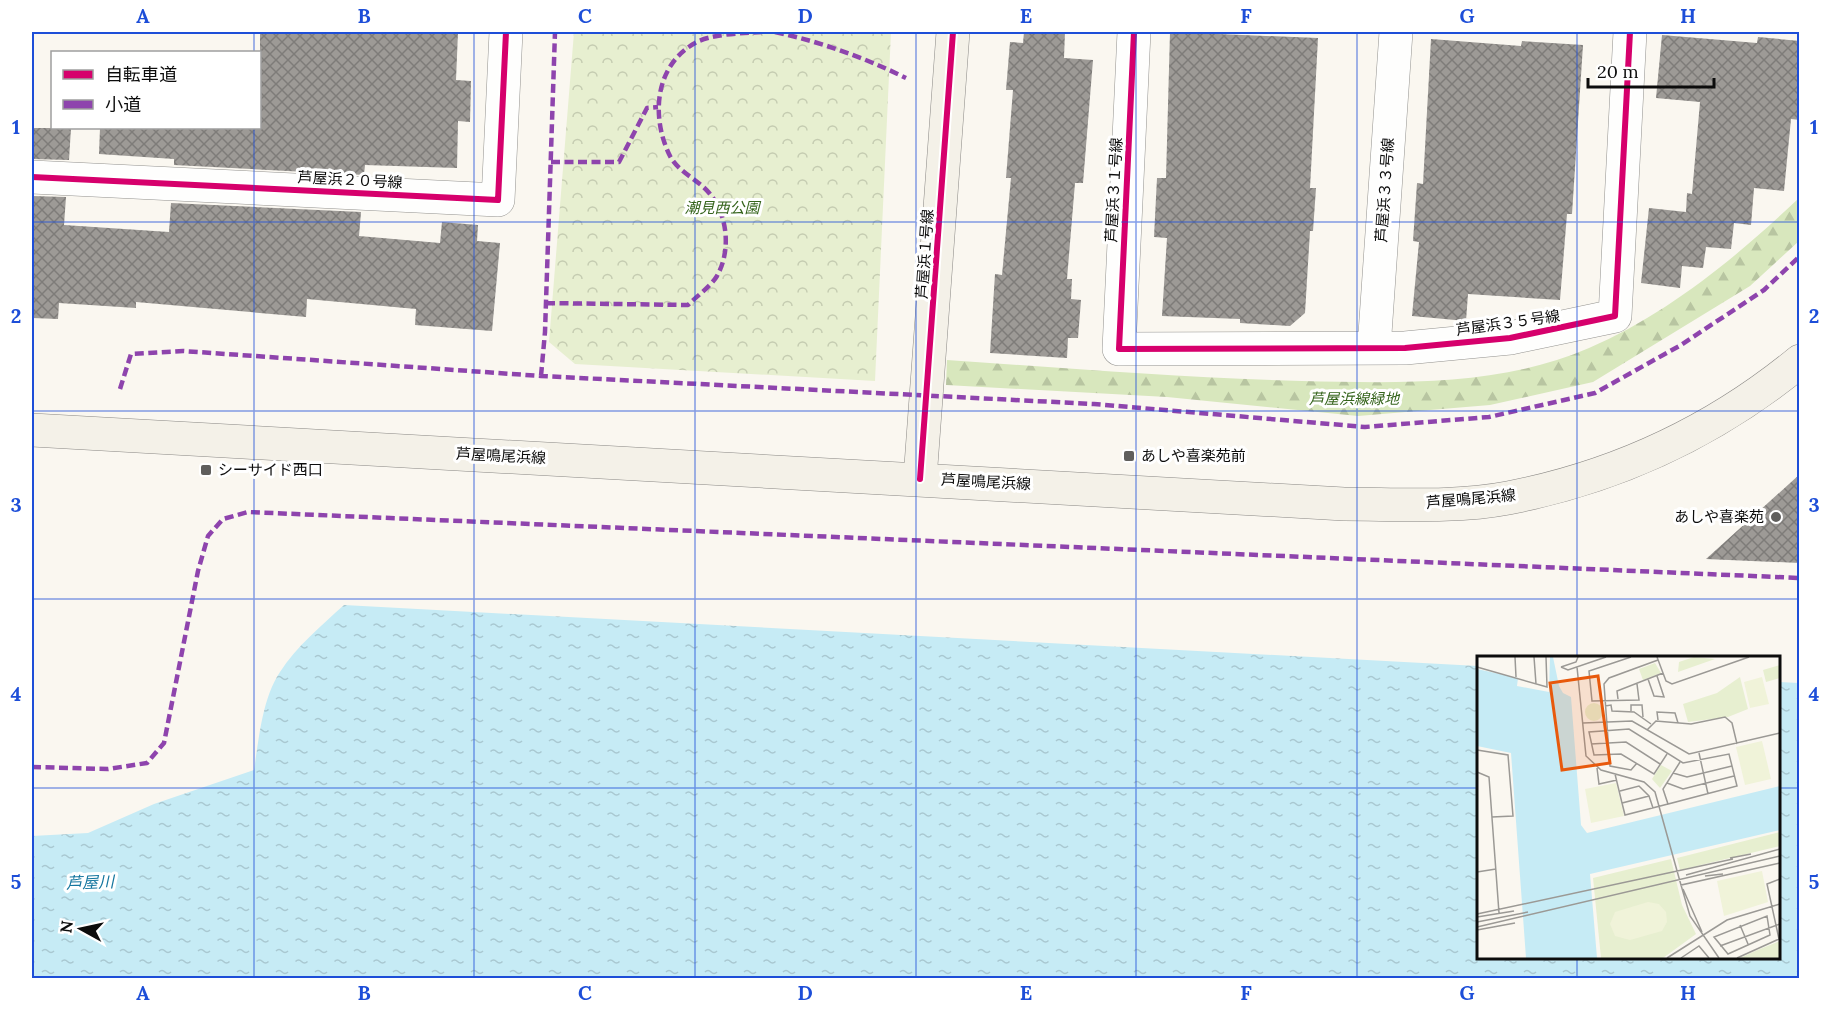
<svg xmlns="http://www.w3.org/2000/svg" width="1831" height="1010" font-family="Lora,'Noto Sans JP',serif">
	<defs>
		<pattern id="forest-firs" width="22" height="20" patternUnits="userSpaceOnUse" patternTransform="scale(1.5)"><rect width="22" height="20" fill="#d8e7bd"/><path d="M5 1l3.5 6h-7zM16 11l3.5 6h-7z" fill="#b8c5a1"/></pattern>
		<pattern id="park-crowns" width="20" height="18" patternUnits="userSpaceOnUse" patternTransform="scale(1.5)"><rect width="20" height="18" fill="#e7efd0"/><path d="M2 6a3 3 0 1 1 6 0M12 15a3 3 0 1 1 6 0" fill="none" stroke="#c5ccb1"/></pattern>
		<pattern id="water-ripples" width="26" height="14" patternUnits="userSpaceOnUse" patternTransform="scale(1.5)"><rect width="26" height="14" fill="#c6ebf5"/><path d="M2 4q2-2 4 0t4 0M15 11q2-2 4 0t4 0" fill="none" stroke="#a9c8d1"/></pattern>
		<pattern id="building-cross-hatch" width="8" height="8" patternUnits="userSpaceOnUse" patternTransform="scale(1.5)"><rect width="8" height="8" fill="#9d9a96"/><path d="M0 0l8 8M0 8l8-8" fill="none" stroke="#7e7c79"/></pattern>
	</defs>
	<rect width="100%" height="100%" fill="#faf7f0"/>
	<path fill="url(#forest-firs)" d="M1799,198V241L1750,286L1593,382L1490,405L1358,416L1167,397L946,385L947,360C1065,368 1183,378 1302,381C1398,383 1499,387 1589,348C1668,314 1738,256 1799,198Z"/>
	<path fill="url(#park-crowns)" d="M574,32H891L875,381L575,364L549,342Z"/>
	<path fill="url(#water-ripples)" d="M344,605L1478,666V958H1778L1779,682L1799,683V978H32V836L88,833L154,804L254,770C259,739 262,699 280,672C296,647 322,625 344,605Z"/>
	<path fill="url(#building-cross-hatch)" d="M260,32H458L456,80L471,81L470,122L458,121L457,168L365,165L364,175L174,165V159L99,154L100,128H260Z
		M1024,32H1065L1064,58L1093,60L1083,183H1075L1067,279H1072L1071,299L1081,300L1078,338H1068L1067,358L990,353L995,274L1002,275L1011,178H1006L1013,90H1006L1010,42L1023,43Z
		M1170,32L1318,38L1310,188H1316L1313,231H1310L1305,313L1290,326L1240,323V319L1162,316L1167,238L1154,237L1157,178H1166Z
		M1662,35L1757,43L1758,37L1800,41V120L1791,119L1784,191L1754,188L1751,225L1734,223L1731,249L1706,247L1703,268L1682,266L1680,288L1641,283L1649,208L1686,212L1687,193L1692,194L1700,102L1656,98Z
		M1431,39L1521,46L1522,41L1583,45L1572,214H1567L1560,300L1468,294L1466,321L1412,316L1419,242L1413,241L1417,183L1423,184Z
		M32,128H71L69,160L32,159Z
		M32,196L66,197L64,225L169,232L171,203L361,212L359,236L440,243L442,222L478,225L477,241L500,243L492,331L415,325L416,309L307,299L306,317L136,302V308L59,303L58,319L32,318Z
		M1800,474V563L1706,559Z"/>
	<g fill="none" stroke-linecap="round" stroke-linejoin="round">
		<g stroke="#93928f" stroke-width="34">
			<path id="street" d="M1134,32L1119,349L1405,348L1510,338L1615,316L1630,32
				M32,177L498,200L506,32
				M1374,348L1396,32"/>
		</g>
		<g stroke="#8a8885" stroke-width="34">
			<path id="secondary" d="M32,430L1344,504C1398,504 1455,508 1508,498C1616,477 1715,431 1800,361
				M920,479L953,32"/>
		</g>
		<use href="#street" stroke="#fefefd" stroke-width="33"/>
		<use href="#secondary" stroke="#f4f1e8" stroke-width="33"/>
		<path stroke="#8e44ad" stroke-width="4.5" stroke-dasharray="9 4.5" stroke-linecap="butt" d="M775,32C821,42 863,57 906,78
			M551,162H619L647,108L658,107
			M546,303L688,305C697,296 711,286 717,276C731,251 728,216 710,194C699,180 678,172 670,156C651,118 654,66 695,43C710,34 744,33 762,32
			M541,376L545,332L555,32
			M120,389L131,354L183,351L541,376L1094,404L1365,427L1489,417L1595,393L1681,345L1764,290L1800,256
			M32,767L108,769L147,763L164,743L198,571L208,536L223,519L248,512L1800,578"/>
		<g stroke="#fff" stroke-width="10">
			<path id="cycleway" d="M1134,32L1119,349L1405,348L1510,338L1615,316L1630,32
				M32,177L498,200L506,32
				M920,479L953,32"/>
		</g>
		<use href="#cycleway" stroke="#d6006c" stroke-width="6"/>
	</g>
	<path fill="none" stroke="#1d4ed8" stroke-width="1.5" stroke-opacity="0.55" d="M254,32V52M474,32V978M695,32V978M916,32V978M1136,32V978M1357,32V978M1577,32V658M254,128V978M32,222H1800M32,411H1800M32,599H1800M32,788H1478M1778,788H1800M1577,958V978"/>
	<g fill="#5f5e5c" stroke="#fff" stroke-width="2">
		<rect x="1123" y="450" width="12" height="12" rx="3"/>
		<rect x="200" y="464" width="12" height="12" rx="3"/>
		<circle cx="1776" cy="517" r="6"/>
	</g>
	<g text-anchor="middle" stroke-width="6" stroke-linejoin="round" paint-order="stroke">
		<g font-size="15" fill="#0c0c0c" stroke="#fff">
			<text transform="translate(350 180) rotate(3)" y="5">芦屋浜２０号線</text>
			<text transform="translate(1114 190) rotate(-87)" y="5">芦屋浜３１号線</text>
			<text transform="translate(1385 190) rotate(-86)" y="5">芦屋浜３３号線</text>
			<text transform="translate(925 254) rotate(-86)" y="5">芦屋浜１号線</text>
			<text transform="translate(1508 323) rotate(-8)" y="5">芦屋浜３５号線</text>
			<text transform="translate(501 456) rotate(3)" y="5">芦屋鳴尾浜線</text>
			<text transform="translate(986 482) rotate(3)" y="5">芦屋鳴尾浜線</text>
			<text transform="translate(1471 499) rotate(-5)" y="5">芦屋鳴尾浜線</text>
		</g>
		<g font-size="15" font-style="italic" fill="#35641c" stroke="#fff">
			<text x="722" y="213">潮見西公園</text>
			<text x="1354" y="404">芦屋浜線緑地</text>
		</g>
		<g font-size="15" fill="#0c0c0c" stroke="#fff" text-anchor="start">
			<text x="1141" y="461">あしや喜楽苑前</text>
			<text x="218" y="475">シーサイド西口</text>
			<text x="1764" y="522" text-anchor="end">あしや喜楽苑</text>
		</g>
		<g font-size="16" font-style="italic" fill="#15769f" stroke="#fff">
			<text transform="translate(90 882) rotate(-2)" y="6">芦屋川</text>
		</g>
	</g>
	<g transform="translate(1477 656)">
		<rect width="303" height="303" fill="#faf7f0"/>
		<path d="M217,1L238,3L201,16L202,6ZM178,7L184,17L166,24L162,13ZM303,9V22L289,26L286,14ZM263,21L271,53L251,61L211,66L206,48L240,37ZM108 56a9 9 0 1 1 18 0a9 9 0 1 1-18 0ZM184,109L195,115L183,132L175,123ZM303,176V190L203,214L200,202ZM194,203L205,249L219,278L186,302H124L116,222ZM303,285V302H263L278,295Z" fill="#e7efd0"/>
		<path d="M285,21L292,48L273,52L267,26ZM285,85L294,123L268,129L259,91ZM139,127L147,160L114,167L108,133ZM285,215L291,246L247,260L240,225ZM171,246L182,248L189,256L190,266L185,275L153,284L138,280L133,268L138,256Z" fill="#f0f3d9"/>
		<path d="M73,1H76L82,30L86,37L94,41L104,169L110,177L303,130V174L113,218L120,302H49L34,97L0,90V13L41,22L40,30L72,36Z" fill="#c6ebf5"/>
		<path fill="none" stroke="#9b9995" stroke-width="1.5" d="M38,1L39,21M57,1L59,28M154,1L112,15L115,45L162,44L160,28M180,1L189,25L195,28L272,1M0,11L70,31L69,1M84,11L91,14L129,1M84,11L99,6L101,1M100,11L109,100L124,114L167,126L178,136L204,229L303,207M171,23L177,40L187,41L180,20M141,43L140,35L186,17M128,50L134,49L135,55L157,56L174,68M154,55V49H165L166,61M181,64L180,56L198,57L201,67M106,67L155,65L212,98L303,77M170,74L179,65L214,68L248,61L255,67L260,88M114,88L149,86L183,108M0,94L31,99L36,160L15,161M222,97L231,138M190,98L177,118L144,98L117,99L112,76L152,73L206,107L252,98L260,130L191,148L186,133L203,106M160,107L154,114L133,110L127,28L132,22L181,4M120,112L122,128L140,124M0,116L12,121L22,257M196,117L210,121L255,110M138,118L145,147L172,140M190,127L206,133L257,120M143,135L162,130L172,140L176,152M145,147L148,159L191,148M253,202L274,198M0,216L19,213M209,219L303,193M228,220L246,218M204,229L213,260L242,302M206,233L225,276M0,258L256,203M290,260L293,279L251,298L237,281ZM0,261L37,255M0,266L51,256M263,269L271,288M0,271L303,200M0,274L38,267M243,290L303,268M190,302L250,264L303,248M204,302L222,290L232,302M260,302L302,283L290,228L303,223"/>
		<path fill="#e8590c" fill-opacity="0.15" stroke="#e8590c" stroke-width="3" d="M121,20L133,107L85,114L73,27Z"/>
		<rect width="303" height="303" fill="none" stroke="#0c0c0c" stroke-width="3"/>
	</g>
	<rect width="1831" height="1010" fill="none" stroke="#ffffff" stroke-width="66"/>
	<rect x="51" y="51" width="210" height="78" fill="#ffffff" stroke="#9e9e9e" stroke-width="1.5"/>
	<rect x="63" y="70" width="30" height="9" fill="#d6006c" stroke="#9e9e9e" stroke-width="1.5"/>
	<text x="105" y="81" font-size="18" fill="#0c0c0c">自転車道</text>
	<rect x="63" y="100" width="30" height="9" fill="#8e44ad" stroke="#9e9e9e" stroke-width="1.5"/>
	<text x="105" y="111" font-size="18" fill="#0c0c0c">小道</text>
	<g transform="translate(81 929) rotate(278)" stroke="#ffffff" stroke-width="4.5" paint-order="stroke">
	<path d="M0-4.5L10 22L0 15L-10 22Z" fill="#0c0c0c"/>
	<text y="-9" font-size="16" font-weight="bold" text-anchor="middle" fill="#0c0c0c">N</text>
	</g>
	<path d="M1588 78v9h126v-9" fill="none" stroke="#0c0c0c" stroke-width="3"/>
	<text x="1597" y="78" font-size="18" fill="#0c0c0c" stroke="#ffffff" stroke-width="4.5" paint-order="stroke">20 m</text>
	<rect x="33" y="33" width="1765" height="944" fill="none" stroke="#1d4ed8" stroke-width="2"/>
	<g font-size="20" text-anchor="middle" font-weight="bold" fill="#1d4ed8">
		<text x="143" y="23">A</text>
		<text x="364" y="23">B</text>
		<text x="585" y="23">C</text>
		<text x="805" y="23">D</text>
		<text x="1026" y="23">E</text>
		<text x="1246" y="23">F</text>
		<text x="1467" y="23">G</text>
		<text x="1688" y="23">H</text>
		<text x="16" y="134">1</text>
		<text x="1814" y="134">1</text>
		<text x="16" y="323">2</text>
		<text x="1814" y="323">2</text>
		<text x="16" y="512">3</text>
		<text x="1814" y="512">3</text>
		<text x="16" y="701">4</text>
		<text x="1814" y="701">4</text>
		<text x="16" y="889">5</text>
		<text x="1814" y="889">5</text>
		<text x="143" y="1000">A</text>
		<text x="364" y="1000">B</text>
		<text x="585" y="1000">C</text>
		<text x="805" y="1000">D</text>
		<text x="1026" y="1000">E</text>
		<text x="1246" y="1000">F</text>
		<text x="1467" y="1000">G</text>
		<text x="1688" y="1000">H</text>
	</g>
</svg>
